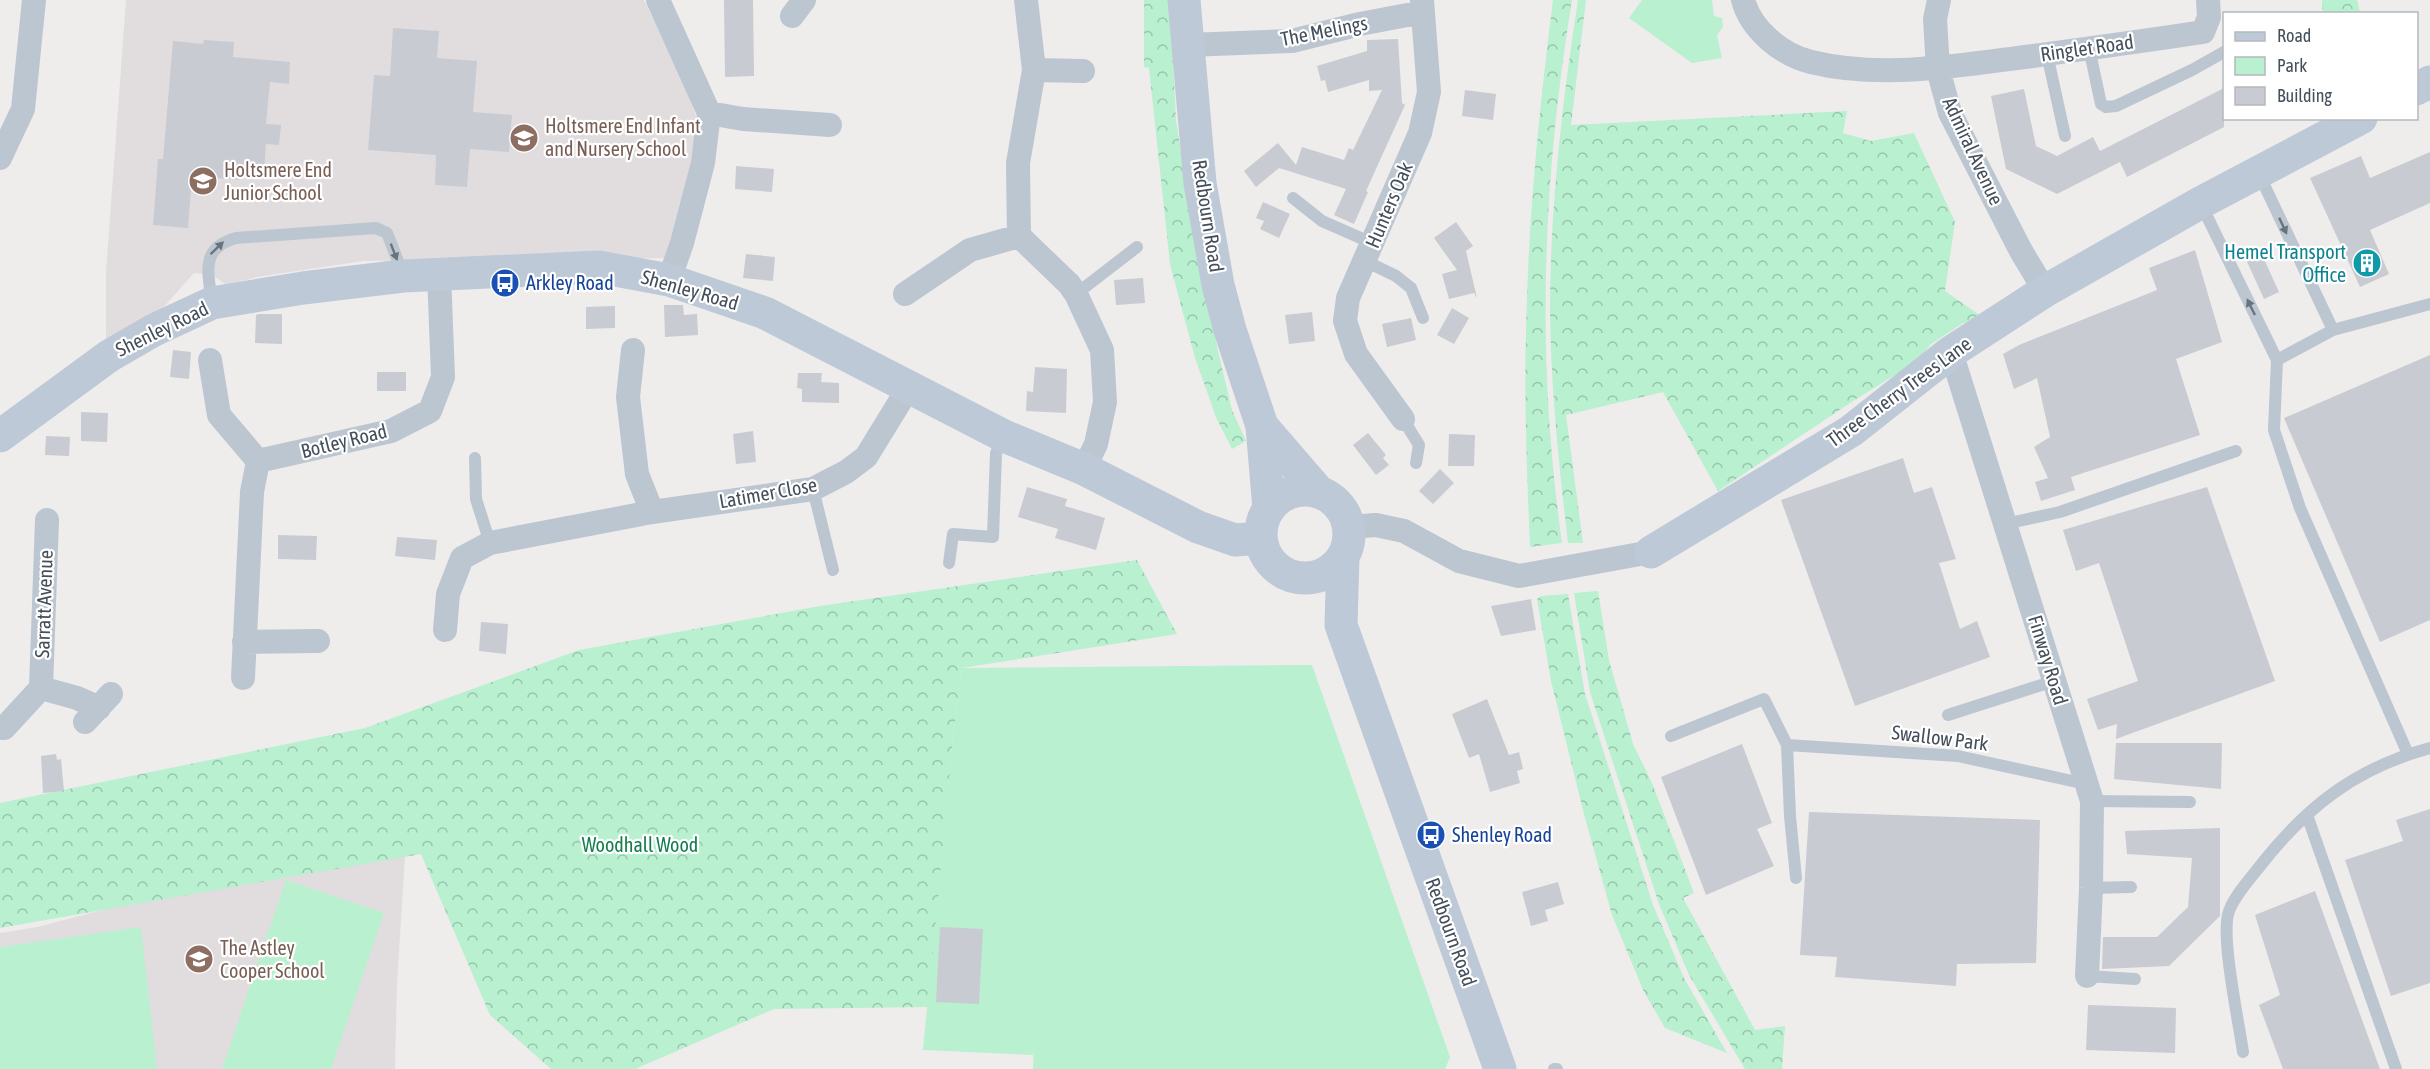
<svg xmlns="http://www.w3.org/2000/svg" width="2430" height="1069" font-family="'Asap Condensed',sans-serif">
	<defs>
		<pattern id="forest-crowns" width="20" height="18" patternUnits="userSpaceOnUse" patternTransform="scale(1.5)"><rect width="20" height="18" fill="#b8f0d0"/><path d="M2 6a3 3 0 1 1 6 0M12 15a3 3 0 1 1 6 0" fill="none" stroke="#97c5ac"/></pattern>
	</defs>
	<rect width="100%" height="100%" fill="#efecec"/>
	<path fill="#e1ddde" d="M126,0H644L688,93L696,116L703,163L676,258L363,261L257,277L227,285L212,275L194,273L161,310L106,342V272Z
		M408,808L397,984L395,1069H0V933L37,927L210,882Z"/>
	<path fill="#b8f0d0" d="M1642,0H1712L1714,16L1722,18L1723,27L1717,35L1722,58L1692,63L1629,18Z
		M1312,665L1450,1057L1445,1069H1033L1034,1045L1033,1055L923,1050L953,737L962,668Z
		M286,880L384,913L331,1069H222Z
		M141,927L157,1069H0V947Z"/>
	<path fill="url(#forest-crowns)" d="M1144,0H1170L1176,120L1191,219L1218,351L1232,410L1246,441L1232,449L1216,417L1195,358L1170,264L1149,68L1144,67Z
		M1553,0H1572C1542,184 1536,359 1562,543L1530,547C1527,475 1524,403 1526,332C1528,221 1539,110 1553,0Z
		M1578,0H1586L1571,125L1847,111L1843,133L1871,141L1914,133L1955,222L1945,291L1981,316L1973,322L1963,323L1931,344L1916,362L1853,401L1718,491L1663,392L1566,415L1583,543H1568C1559,466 1551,390 1550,312C1550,208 1562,103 1578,0Z
		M2322,0H2357L2360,13H2322Z
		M1137,560L1177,634L962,668L953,737L928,1007L774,1009L635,1069H551L490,1015L421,854L0,928V803L365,728L579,650L820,606Z
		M1598,591L1609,660L1633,744L1652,783L1694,893L1683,898L1755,1030L1785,1026L1782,1069H1745L1689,975L1659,904L1590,692L1574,593Z
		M1568,594L1585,694L1653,905L1684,978L1727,1053L1665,1028L1643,990L1629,956L1612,915L1584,814L1551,681L1537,599L1541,596Z"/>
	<path fill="#c9cbd2" d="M724,0H753L754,76L725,77Z
		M393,28L439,31L437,58L477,61L473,112L512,115L509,152L470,149L467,187L435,185L436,155L368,150L374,75L390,76Z
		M1398,39L1402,103L1405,105L1366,191L1368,192L1354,224L1334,215L1346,189L1279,168L1256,187L1244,171L1278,143L1296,165L1302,147L1344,160L1349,148L1353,150L1382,90L1369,91V80L1328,92L1325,80L1321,81L1317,66L1367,51V40Z
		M204,40L234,42L233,57L290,62L289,84L270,82L266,124L281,125L279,145L266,144L264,172L241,170L240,180L192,176L188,228L153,225L158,159H163L173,41L203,44Z
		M2224,88V127L2127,177L2120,162L2057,194L2006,169L1991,96L2024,89L2036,146L2057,156L2093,137L2100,151Z
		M1465,90L1496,94L1493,120L1462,116Z
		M2430,152V203L2370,230L2389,274L2360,287L2310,178L2361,156L2370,178Z
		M736,166L774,169L772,192L735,189Z
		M1263,202L1290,214L1279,238L1260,229L1264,221L1256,218Z
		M1456,222L1473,246L1466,251L1477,298L1474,293L1449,299L1442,274L1457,270L1434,238Z
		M2259,248L2279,292L2264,299L2244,255Z
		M2195,250L2222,342L2176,359L2200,435L2071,477L2075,490L2041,501L2035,482L2048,478L2034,447L2050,437L2037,378L2014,389L2003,354L2019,345L2157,290L2149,268Z
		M746,254L775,257L773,281L743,278Z
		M1143,278L1145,303L1116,305L1114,280Z
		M664,305H683L684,315L697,314L698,335L665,337Z
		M615,306V328L586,329V307Z
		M1452,308L1469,318L1454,344L1437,335Z
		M1312,312L1315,341L1289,344L1285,315Z
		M259,314H282V344L255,343L256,315Z
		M1411,318L1416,340L1387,347L1382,324Z
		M173,350L191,352L189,379L170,377Z
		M2430,355V620L2380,642L2284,418Z
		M1035,367L1067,369L1066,413L1026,411L1027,391L1033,392Z
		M377,372H406V391H377Z
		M798,373H822L821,382L839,383V403L802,402V389L797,388Z
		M81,412L108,413L107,442L81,441Z
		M753,431L756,462L736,464L733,434Z
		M1368,433L1386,455L1383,458L1389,465L1376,475L1353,445Z
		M1449,434L1475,435L1474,466H1448Z
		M46,436L70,437L69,456L45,455Z
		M1903,458L1914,493L1932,487L1956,559L1939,563L1960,629L1977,621L1990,657L1855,706L1781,500Z
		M1440,469L1454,483L1433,504L1419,491Z
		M1027,487L1067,499L1065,506L1105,518L1096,550L1055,538L1058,529L1018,517Z
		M2207,487L2275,681L2116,739L2117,724L2098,730L2087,699L2138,681L2099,563L2076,571L2063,530Z
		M278,535L317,536L316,560L278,559Z
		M397,537L437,540L435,560L395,556Z
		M1531,599L1536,630L1501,636L1491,606Z
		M481,622L508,624L506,654L479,651Z
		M1487,699L1509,755L1519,752L1523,769L1517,771L1520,783L1490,792L1479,754L1469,758L1452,714Z
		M2116,743H2222L2221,789L2114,779Z
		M1742,744L1772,823L1757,829L1774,866L1706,895L1661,777Z
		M56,754L57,760L61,759L64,791L43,793L41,756Z
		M2430,809V983L2391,996L2345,860L2403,841L2396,820Z
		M1809,812L2040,820L2036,963L1957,964L1956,986L1835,977L1837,957L1800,955Z
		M2220,828V916L2169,966L2102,969L2103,937H2157L2188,907L2192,858L2127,854L2125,831Z
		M1558,882L1564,904L1545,910L1548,921L1531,926L1522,892Z
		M2315,891L2380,1069H2283L2259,1005L2280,995L2255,915Z
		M940,927L983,929L979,1004L936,1002Z
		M2088,1005L2176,1008L2175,1053L2086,1050Z"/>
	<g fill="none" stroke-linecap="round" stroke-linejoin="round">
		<path stroke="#bcc6d0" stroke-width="12" d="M2089,48L2101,104L2106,107L2116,106L2192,70L2224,52
			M2047,54L2065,136
			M2259,174L2333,330
			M1293,198L1322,221L1372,243
			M2201,204L2277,360L2274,430L2300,508L2408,754
			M1365,261L1396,276L1411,288L1423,318
			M1076,294L1137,247
			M212,302C208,272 200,248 236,238L376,228L387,233L403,274
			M2277,360L2333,330L2430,304
			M1403,419L1419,445L1416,463
			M475,458L476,499L490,543
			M813,489L833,570
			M2005,524L2060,512L2236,451
			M949,563L953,534L993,537L996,453L1004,436
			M1948,715L2054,681
			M1671,736L1764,699L1787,745L1790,816L1796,878
			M1787,745L1958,756L2086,784
			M2092,801L2190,802
			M2307,815L2396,1069
			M2091,888L2131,887
			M2087,976L2135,979
			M2243,1052C2239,1023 2220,935 2229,911C2235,895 2250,879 2260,866C2307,806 2356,768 2430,748
			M1554,1069H1557"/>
		<path stroke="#bcc6d0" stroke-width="24" d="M658,0L709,113L703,163L682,243L669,280
			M1026,0L1034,70L1018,163L1019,236L1069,284L1076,294L1102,350L1105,402L1096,444L1084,469
			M1743,0C1751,30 1782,55 1811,62C1881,79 1956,66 2025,57C2085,49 2144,41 2203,32L2209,17L2208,0
			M1939,0L1935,19L1938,69L1950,113L2021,251L2045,291
			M792,16L804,0
			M1188,45L1292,41L1360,24L1423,12
			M1034,70L1083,71
			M709,113L743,119L830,125
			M0,158L23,109L34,0
			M905,294L970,250L1019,236
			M633,350L628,397L637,474L652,512
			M1951,352L2092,801L2091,888L2087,976
			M210,360L219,415L258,461
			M1403,419L1356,354L1345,321L1348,298L1420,133L1429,92L1422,0
			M258,461L391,431L430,411L443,377L439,273
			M1349,527L1376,525L1404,531L1459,561L1519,576L1651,552
			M445,630L448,594L462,558L490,543L652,512L813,489L846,472L866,457L909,387
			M244,642L318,641
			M243,678L252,492L258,461
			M41,688L77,698L99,708
			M85,722L111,694
			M0,728H4L41,688L47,520"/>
		<path stroke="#bec9d7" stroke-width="33" d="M1184,0L1200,183L1218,285L1230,330L1262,426L1269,509
			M2416,89L2430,82
			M1262,426L1319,492
			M0,436L109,356L154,330L212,303L303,288L403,276L599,267L669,280L765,313L1004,436L1084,469L1198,527L1235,540L1261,538
			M1261 534a44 44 0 1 1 88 0a44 44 0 1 1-88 0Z
			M1651,552L1851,431L1951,352L2045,291L2200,203L2361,118
			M1343,558L1341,625L1500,1069"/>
	</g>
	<defs><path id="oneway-solid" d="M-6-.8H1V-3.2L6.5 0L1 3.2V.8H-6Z" transform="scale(1.5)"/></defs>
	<g fill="#68737e">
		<use href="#oneway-solid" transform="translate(2283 226) rotate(65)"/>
		<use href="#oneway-solid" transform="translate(217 248) rotate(-44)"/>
		<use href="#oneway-solid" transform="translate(394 252) rotate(69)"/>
		<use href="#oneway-solid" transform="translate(2251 307) rotate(-116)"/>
	</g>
	<defs>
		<g id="school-disc" transform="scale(1.5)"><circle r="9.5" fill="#8d6e63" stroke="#fff"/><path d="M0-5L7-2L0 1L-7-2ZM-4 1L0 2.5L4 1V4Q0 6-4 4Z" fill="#fff"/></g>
		<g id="building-disc" transform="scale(1.5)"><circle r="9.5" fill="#0f9aa8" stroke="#fff"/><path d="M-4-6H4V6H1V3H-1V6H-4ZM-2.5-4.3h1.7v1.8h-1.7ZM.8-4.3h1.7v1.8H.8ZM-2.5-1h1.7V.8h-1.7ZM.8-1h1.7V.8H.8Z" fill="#fff"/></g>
		<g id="bus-disc" transform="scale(1.5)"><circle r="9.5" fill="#1a4fb4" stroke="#fff"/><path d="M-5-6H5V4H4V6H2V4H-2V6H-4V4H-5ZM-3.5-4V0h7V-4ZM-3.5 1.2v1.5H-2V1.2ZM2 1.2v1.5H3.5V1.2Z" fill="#fff"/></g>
	</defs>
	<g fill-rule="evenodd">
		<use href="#school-disc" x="524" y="138"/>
		<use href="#school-disc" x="203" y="181"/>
		<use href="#building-disc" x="2367" y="263"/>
		<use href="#bus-disc" x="505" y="283"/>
		<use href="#bus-disc" x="1431" y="835"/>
		<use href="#school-disc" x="199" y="959"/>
	</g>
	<g text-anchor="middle" stroke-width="4.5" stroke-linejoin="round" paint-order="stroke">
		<g font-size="20" fill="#444f5b" stroke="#fff">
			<text transform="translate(1324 31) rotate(-11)" y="7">The Melings</text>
			<text transform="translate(2087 48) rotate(-8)" y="7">Ringlet Road</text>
			<text transform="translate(1973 151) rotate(65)" y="7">Admiral Avenue</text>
			<text transform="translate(1389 205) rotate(-67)" y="7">Hunters Oak</text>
			<text transform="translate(1208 216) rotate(81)" y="7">Redbourn Road</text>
			<text transform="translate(690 290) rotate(16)" y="7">Shenley Road</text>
			<text transform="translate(162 329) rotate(-26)" y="7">Shenley Road</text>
			<text transform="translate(1899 392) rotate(-36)" y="7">Three Cherry Trees Lane</text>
			<text transform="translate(344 441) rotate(-14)" y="7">Botley Road</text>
			<text transform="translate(768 493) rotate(-10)" y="7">Latimer Close</text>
			<text transform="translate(44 604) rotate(-88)" y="7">Sarratt Avenue</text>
			<text transform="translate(2048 660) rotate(73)" y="7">Finway Road</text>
			<text transform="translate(1940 738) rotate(7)" y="7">Swallow Park</text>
			<text transform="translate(1451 932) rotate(70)" y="7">Redbourn Road</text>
		</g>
		<g font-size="20" fill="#785e54" stroke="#fff" text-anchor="start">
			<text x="545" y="133">Holtsmere End Infant<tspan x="545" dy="23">and Nursery School</tspan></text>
			<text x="224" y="177">Holtsmere End<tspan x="224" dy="23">Junior School</tspan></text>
			<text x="220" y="955">The Astley<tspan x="220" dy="23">Cooper School</tspan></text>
		</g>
		<g font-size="20" fill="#0d838f" stroke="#fff" text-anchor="end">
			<text x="2346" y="259">Hemel Transport<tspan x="2346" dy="23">Office</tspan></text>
		</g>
		<g font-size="20" fill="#164399" stroke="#fff" text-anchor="start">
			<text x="526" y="290">Arkley Road</text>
			<text x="1452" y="842">Shenley Road</text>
		</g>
		<g font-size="20" fill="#137e4d" stroke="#fff">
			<text x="640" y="852">Woodhall Wood</text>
		</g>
	</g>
	<rect x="2223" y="12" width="195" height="108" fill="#ffffff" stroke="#b4b9bd" stroke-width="1.5"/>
	<rect x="2235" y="32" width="30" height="9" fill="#bec9d7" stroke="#b4b9bd" stroke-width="1.5"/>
	<text x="2277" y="42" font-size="18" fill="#444f5b">Road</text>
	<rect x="2235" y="57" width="30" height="18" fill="#b8f0d0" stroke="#b4b9bd" stroke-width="1.5"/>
	<text x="2277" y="72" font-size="18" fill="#444f5b">Park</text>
	<rect x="2235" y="87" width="30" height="18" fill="#c9cbd2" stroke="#b4b9bd" stroke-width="1.5"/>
	<text x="2277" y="102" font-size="18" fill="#444f5b">Building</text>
</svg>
